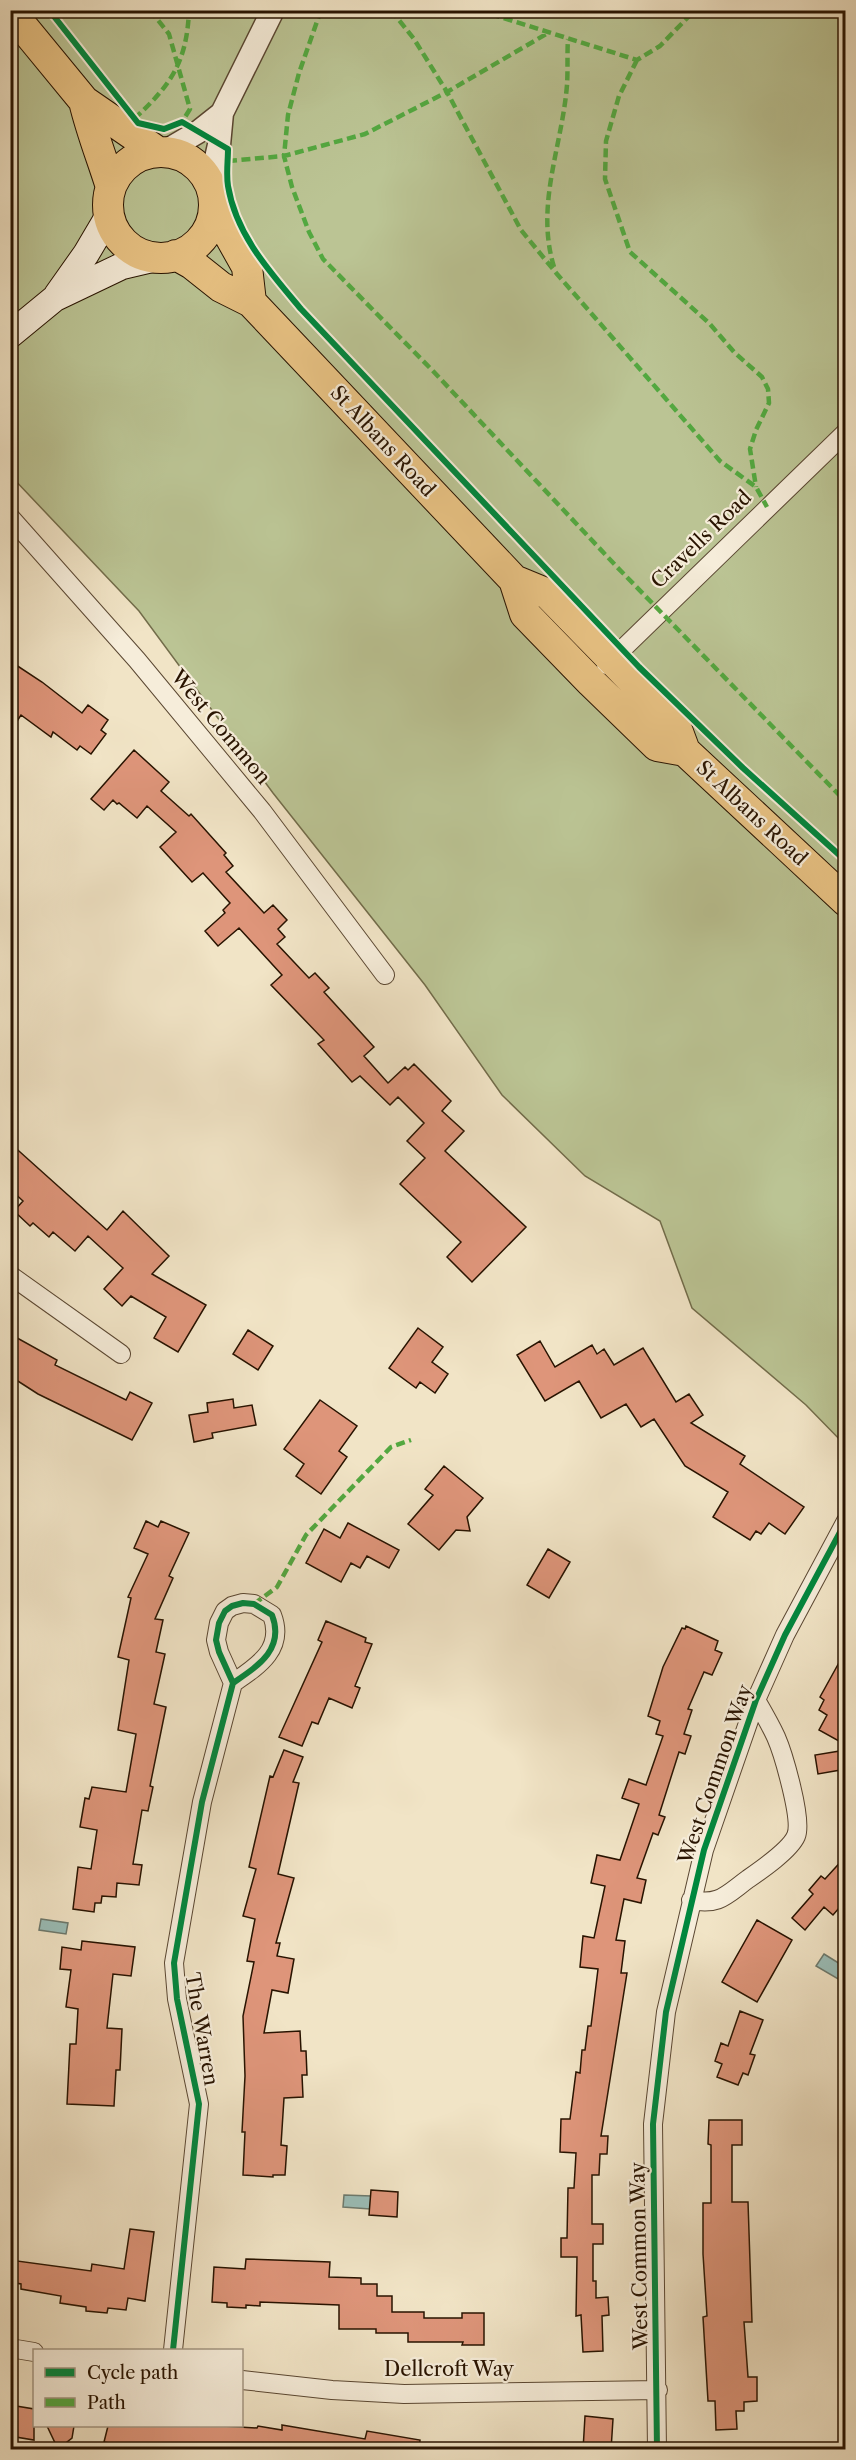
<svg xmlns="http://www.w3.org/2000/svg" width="856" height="2460" font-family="'Libre Caslon Text',serif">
	<rect width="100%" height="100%" fill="#f1e4c6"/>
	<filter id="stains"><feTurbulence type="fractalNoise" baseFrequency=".00333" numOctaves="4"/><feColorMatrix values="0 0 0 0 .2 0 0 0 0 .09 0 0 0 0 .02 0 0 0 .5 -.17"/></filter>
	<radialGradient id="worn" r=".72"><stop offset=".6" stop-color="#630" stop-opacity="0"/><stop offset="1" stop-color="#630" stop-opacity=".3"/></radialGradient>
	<path fill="#bbc494" stroke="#726c4a" stroke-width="1.5" d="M11,11H845V1445L806,1405L692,1308L660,1221L585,1176L502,1095L425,985L273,793L139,611L11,476Z"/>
	<path fill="#9bbeb8" stroke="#6d7a6e" stroke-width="1.5" d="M41,1919L68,1923L66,1934L39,1930Z
		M824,1954L845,1967V1983L816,1966Z
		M344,2195L371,2196L370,2209L343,2207Z"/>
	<path fill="#de957a" stroke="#281300" stroke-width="1.5" d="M10,661L42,682L82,713L88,705L108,720L101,730L106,734L91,754L80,746L77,750L53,732L51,737L21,715L10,732Z
		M134,750L169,782L161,791L189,816L191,814L226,853L224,855L233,866L226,872L264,913L273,905L287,920L278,929L285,937L277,944L309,978L315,973L329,988L324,992L374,1047L364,1056L388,1083L405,1067L408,1070L414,1064L451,1101L442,1111L464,1131L445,1151L526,1227L472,1282L447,1257L461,1242L400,1184L425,1158L407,1141L424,1123L398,1097L390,1105L360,1076L352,1082L318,1044L324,1040L271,985L282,975L239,928L218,946L205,931L225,913L223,910L230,903L203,873L192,882L160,847L176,832L147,806L137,818L119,803L117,804L113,800L104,810L91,799Z
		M10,1143L107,1230L123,1211L169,1256L152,1274L206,1305L178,1352L154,1338L166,1317L131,1296L122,1306L104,1289L123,1268L88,1236L75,1251L53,1232L49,1237L33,1223L30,1226L14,1211L23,1201L10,1189Z
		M418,1328L443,1347L432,1362L448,1374L435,1393L420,1382L416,1388L389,1368Z
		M248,1330L273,1346L258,1370L233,1354Z
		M10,1334L57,1360L55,1365L126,1400L130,1392L152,1403L132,1440L38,1394L10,1376Z
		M540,1341L555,1367L592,1345L597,1354L604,1349L614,1365L643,1348L676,1402L689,1394L703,1415L691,1423L745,1456L740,1464L804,1507L785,1534L769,1523L761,1534L756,1531L750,1540L713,1517L728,1492L685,1466L654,1419L641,1427L626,1404L601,1418L579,1381L545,1401L517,1355Z
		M233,1399L234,1408L252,1405L256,1425L212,1433L213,1438L194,1442L189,1415L208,1412L207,1403Z
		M320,1400L357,1426L339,1451L347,1457L321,1494L296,1476L304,1464L284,1449Z
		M444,1466L483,1498L467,1517L470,1531L456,1530L439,1550L408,1524L433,1495L425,1489Z
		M146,1521L158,1527L161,1521L189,1533L169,1576L173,1578L155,1619L163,1620L156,1652L165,1654L154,1704L166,1707L150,1786L153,1787L148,1811L142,1810L133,1864L142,1865L139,1885L117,1883L116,1897L102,1896L101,1903H95L94,1912L73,1909L78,1867L91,1869L97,1830L80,1827L85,1798L89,1799L92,1787L126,1792L136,1734L118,1730L129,1660L118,1657L131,1598L128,1597L148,1554L134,1548Z
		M348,1523L399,1550L389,1568L367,1556L360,1568L351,1563L341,1582L306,1563L324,1529L340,1538Z
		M548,1549L570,1562L549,1598L527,1585Z
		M326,1621L366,1638L365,1642L372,1644L355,1686L360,1688L352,1708L329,1698L318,1724L312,1722L302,1746L279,1737L322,1642L318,1640Z
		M686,1626L718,1641L715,1650L722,1653L712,1675L704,1672L688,1709L692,1710L684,1734L691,1736L685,1754L679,1752L659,1815L665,1817L658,1835L653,1833L637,1878L646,1880L641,1903L624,1899L616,1940L625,1941L621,1973H627L601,2136H608L607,2154H600L599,2175H592V2224H603V2244H593V2281H596V2298L608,2297L609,2315L602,2316L603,2351L583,2352L581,2315L576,2316L577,2257H561V2238H567L568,2188H574L576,2153L560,2152L561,2119H570L576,2072L580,2073L582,2050H585L588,2026H591L598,1969L580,1967L583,1936L594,1938L605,1886L591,1883L597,1855L620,1860L639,1804L622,1798L629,1779L646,1785L663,1736L656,1734L660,1721L648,1716L663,1667L682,1628L685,1629Z
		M846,1650V1745L819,1730L827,1715L819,1710L824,1700L820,1697Z
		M284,1750L303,1757L293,1782L299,1783L278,1874L294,1878L276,1943H280L277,1956L294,1959L288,1993L272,1990L264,2033L300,2031L301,2051H306L307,2075H302L303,2097L284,2098L281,2145L287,2146L285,2175H273V2177L243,2175L245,2132H242L245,2076L243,2016L254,1962L247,1961L255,1919L243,1916L256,1869L249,1867L270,1776L273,1777Z
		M846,1750V1769L818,1774L815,1755Z
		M846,1856V1900L833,1915L824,1907L805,1930L792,1918L813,1894L809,1890L821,1876L825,1879Z
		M757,1920L792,1940L757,2002L722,1982Z
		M82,1941L135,1947L131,1976L113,1974L107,2028L122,2029L120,2070H116L114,2106L67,2104L70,2044H76L78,2009L66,2007L71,1970L60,1969L62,1947L81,1950Z
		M740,2011L763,2020L750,2054L755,2055L748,2075L743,2073L738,2085L717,2077L722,2064L715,2061L721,2043L728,2046Z
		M709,2120H742V2145H732V2202H748L752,2322H744L748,2377H757V2401L744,2402V2411H736L737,2429L716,2430L715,2401H708L703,2317L707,2316L703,2254V2203H711V2145L708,2144Z
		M371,2190L398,2192L397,2217L369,2215Z
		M130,2229L154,2232L145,2301L128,2298L126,2310L108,2308L107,2313L86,2311V2307L60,2303L61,2296L21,2289V2284L10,2282V2260L91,2271L92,2264L124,2269Z
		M246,2259L330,2262L329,2277L361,2278V2284H377V2296H392V2312H424V2318H462V2313H484V2345H462L463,2342H408V2333H376V2329H339V2305L260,2302V2306L246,2305V2308L227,2307V2303L212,2302L214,2267L245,2269Z
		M10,2405L34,2409V2440L10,2436Z
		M585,2416L613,2419L611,2450H583Z
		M282,2425L365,2439L367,2431L420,2440L419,2450H195V2447L148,2443L145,2450L104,2442L108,2426H222L257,2428L258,2426L282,2430Z
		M47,2426H74L72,2438L58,2449Z"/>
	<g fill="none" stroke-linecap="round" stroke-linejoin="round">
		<g stroke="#5a4732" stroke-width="20">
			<path id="minor" d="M10,517L137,660L262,811L385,975
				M606,665L846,432
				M10,1275L121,1354
				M691,1900C719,1906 726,1895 748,1879C761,1870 790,1850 796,1836C803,1820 783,1753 776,1737C770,1724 763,1712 756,1700
				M10,2348L34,2352
				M173,2350L199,2104L177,1999L174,1963L202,1802L233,1683L219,1652L216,1640L219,1623L225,1611L232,1606L243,1603L254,1604L272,1615C285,1649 258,1666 233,1683
				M242,2380L332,2390L404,2394L658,2390
				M657,2450L653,2124L666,2012L704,1850L756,1700L785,1635L846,1521"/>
		</g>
		<g stroke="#5a4732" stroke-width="25">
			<path id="tertiary" d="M164,152L198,132L222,113
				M210,184L219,145L222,113L273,10"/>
		</g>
		<g stroke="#281300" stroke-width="28">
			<path id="secondary" d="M57,295L86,254L109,215
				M10,335L55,298L122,266L156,258"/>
		</g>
		<g stroke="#281300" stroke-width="32">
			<path id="primary" d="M10,11L84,101L158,152
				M84,101C91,131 102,158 111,187
				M108 205a53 53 0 1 1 106 0a53 53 0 1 1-106 0Z
				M214,208L247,267L251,302
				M176,255L192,264L221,287L251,302L514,580L548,594L675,724L685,751L846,901
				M514,580L525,614L591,682L657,746L685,751"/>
		</g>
		<use href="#minor" stroke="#f6edda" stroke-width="18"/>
		<use href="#tertiary" stroke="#f6edda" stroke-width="22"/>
		<use href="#secondary" stroke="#f6edda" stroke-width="26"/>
		<use href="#primary" stroke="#e8c283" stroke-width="30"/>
		<path stroke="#53a840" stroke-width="4.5" stroke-dasharray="9 4.5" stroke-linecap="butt" d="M150,10L169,34L190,109L182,122
			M321,10L299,73L288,115L284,156L292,187L309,232L323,259L433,371L617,567L846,802
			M391,10L414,39L447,92L521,230L557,274L720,461L756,487L767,507
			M478,10L637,60L660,46L695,10
			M637,60L619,96L606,141L605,179L630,252L709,323L734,352L762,377L768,389L769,403L756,430L750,449L756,487
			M134,119C171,85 187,62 189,10
			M228,161L284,156L365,134L447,92L548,33
			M554,267C535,205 562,147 567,85C568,70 567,54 568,39
			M254,1604L277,1587L306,1535L391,1447L411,1440"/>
		<g stroke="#f6edda" stroke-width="10">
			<path id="cycleway" d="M49,10L138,123L164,129L182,122L228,149C228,161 226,174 228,186C236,235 270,272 301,309L639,667L743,768L846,861
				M173,2350L199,2104L177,1999L174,1963L202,1802L233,1683L219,1652L216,1640L219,1623L225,1611L232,1606L243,1603L254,1604L272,1615C285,1649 258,1666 233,1683
				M657,2450L653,2124L666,2012L704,1850L756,1700L785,1635L846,1521"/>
		</g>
		<use href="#cycleway" stroke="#00873e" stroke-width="6"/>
	</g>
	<g text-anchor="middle" stroke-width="4.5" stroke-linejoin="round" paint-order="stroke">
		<g font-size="20" fill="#281300" stroke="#f6edda">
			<text transform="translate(383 441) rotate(47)" y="7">St Albans Road</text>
			<text transform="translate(701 539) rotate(-44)" y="7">Cravells Road</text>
			<text transform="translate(221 727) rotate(50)" y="7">West Common</text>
			<text transform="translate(752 813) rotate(43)" y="7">St Albans Road</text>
			<text transform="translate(715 1774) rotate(-71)" y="7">West Common Way</text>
			<text transform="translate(202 2029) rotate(80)" y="7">The Warren</text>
			<text transform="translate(639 2256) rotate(-91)" y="7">West Common Way</text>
			<text x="449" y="2376">Dellcroft Way</text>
		</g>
	</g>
	<rect width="856" height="2460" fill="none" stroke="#f1e4c6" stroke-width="36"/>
	<rect x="12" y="12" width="832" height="2436" fill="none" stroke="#281300" stroke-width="3"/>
	<rect x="18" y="18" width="820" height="2424" fill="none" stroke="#281300" stroke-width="1.5"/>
	<rect x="33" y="2349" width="210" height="78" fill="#f6edda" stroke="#a49683" stroke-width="1.5"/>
	<rect x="45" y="2368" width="30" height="9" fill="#00873e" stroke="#a49683" stroke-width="1.5"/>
	<text x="87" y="2379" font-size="18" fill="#281300">Cycle path</text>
	<rect x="45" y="2398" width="30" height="9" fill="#53a840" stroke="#a49683" stroke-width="1.5"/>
	<text x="87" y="2409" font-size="18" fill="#281300">Path</text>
	<rect width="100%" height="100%" filter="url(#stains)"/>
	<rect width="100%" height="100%" fill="url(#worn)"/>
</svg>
